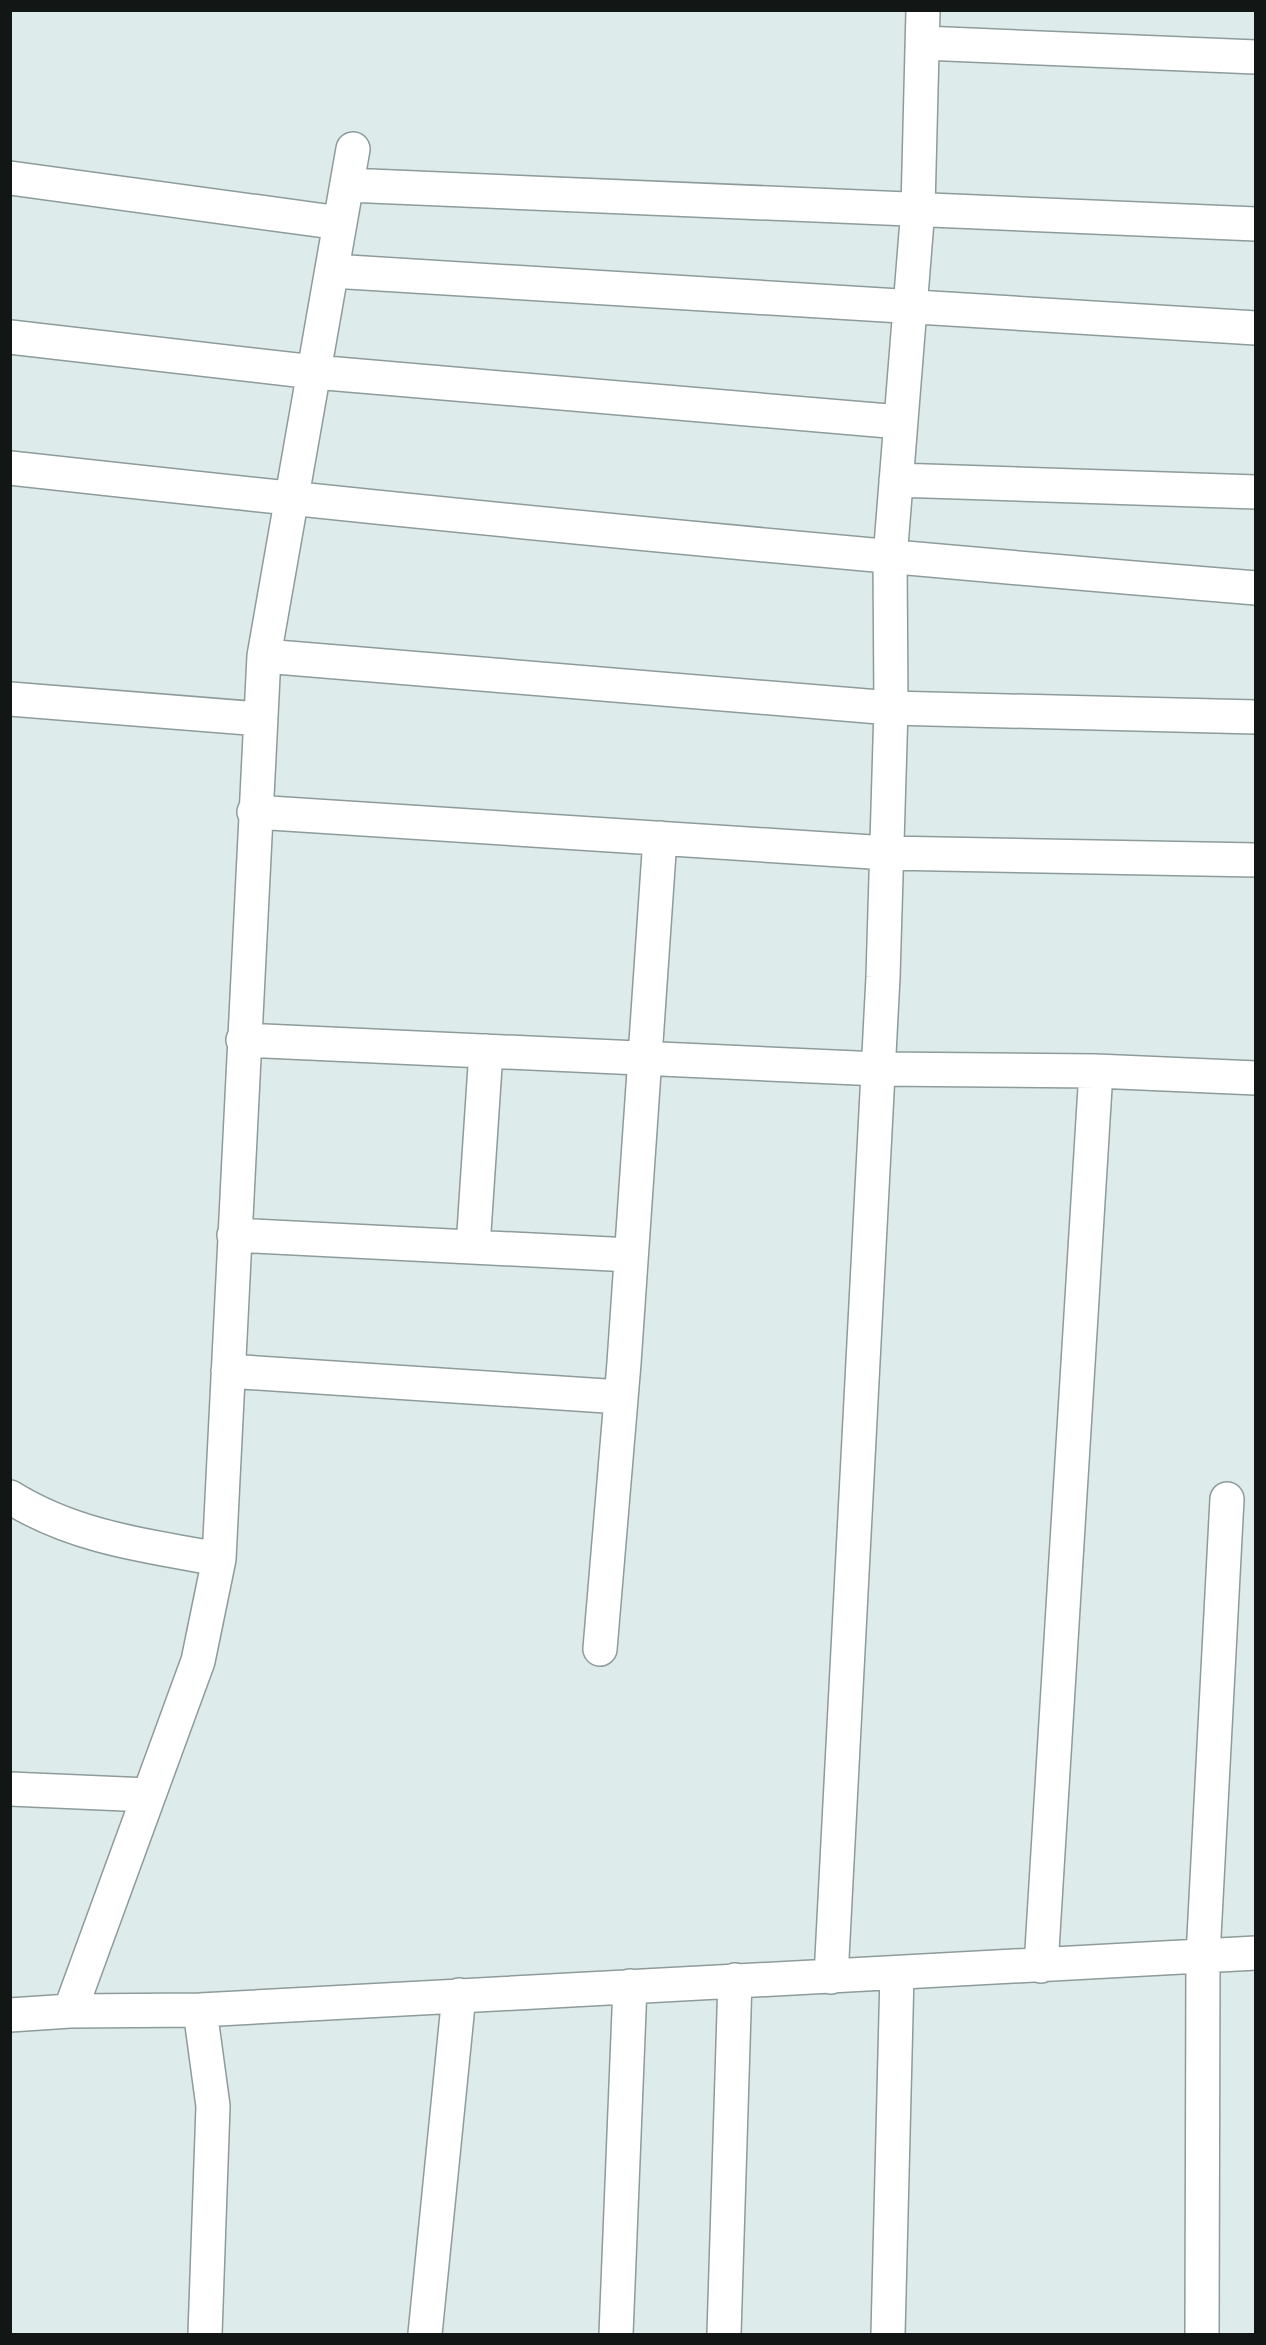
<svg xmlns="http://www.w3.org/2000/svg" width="1266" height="2345" font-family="'PT Serif',serif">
	<rect width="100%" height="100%" fill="#ddeceb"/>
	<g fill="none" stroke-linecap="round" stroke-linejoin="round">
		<g stroke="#8d9b9a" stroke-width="36">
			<path id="minor" d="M923,43L1256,57
				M10,178L340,223
				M347,185L1256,224
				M332,271L1256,328
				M10,337L314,372L900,422
				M10,468C425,514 840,554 1256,588
				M896,480L1256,492
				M264,656L891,708L1256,717
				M10,699L260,719
				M254,812L887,853L1256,860
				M243,1040L879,1069L1096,1071L1256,1078
				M234,1235L631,1255
				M473,1247L486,1051
				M228,1371L621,1397
				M10,1497C74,1537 146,1546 219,1559
				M600,1649L624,1363L660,838
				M10,1789L148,1795
				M1041,1966L1096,1071
				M831,1977L883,977L891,708L890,558L918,208L923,10
				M200,2010L213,2106L205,2334
				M70,2011L198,1661L219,1559L264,656L353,149
				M10,2015L70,2011L200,2010L1256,1953
				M425,2334L459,1995
				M616,2334L630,1986
				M724,2334L735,1980
				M888,2334L897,1974
				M1202,2334L1203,1956L1227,1499"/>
		</g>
		<use href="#minor" stroke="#fff" stroke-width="33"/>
	</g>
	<rect width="1266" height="2345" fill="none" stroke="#121716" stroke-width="24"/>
</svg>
